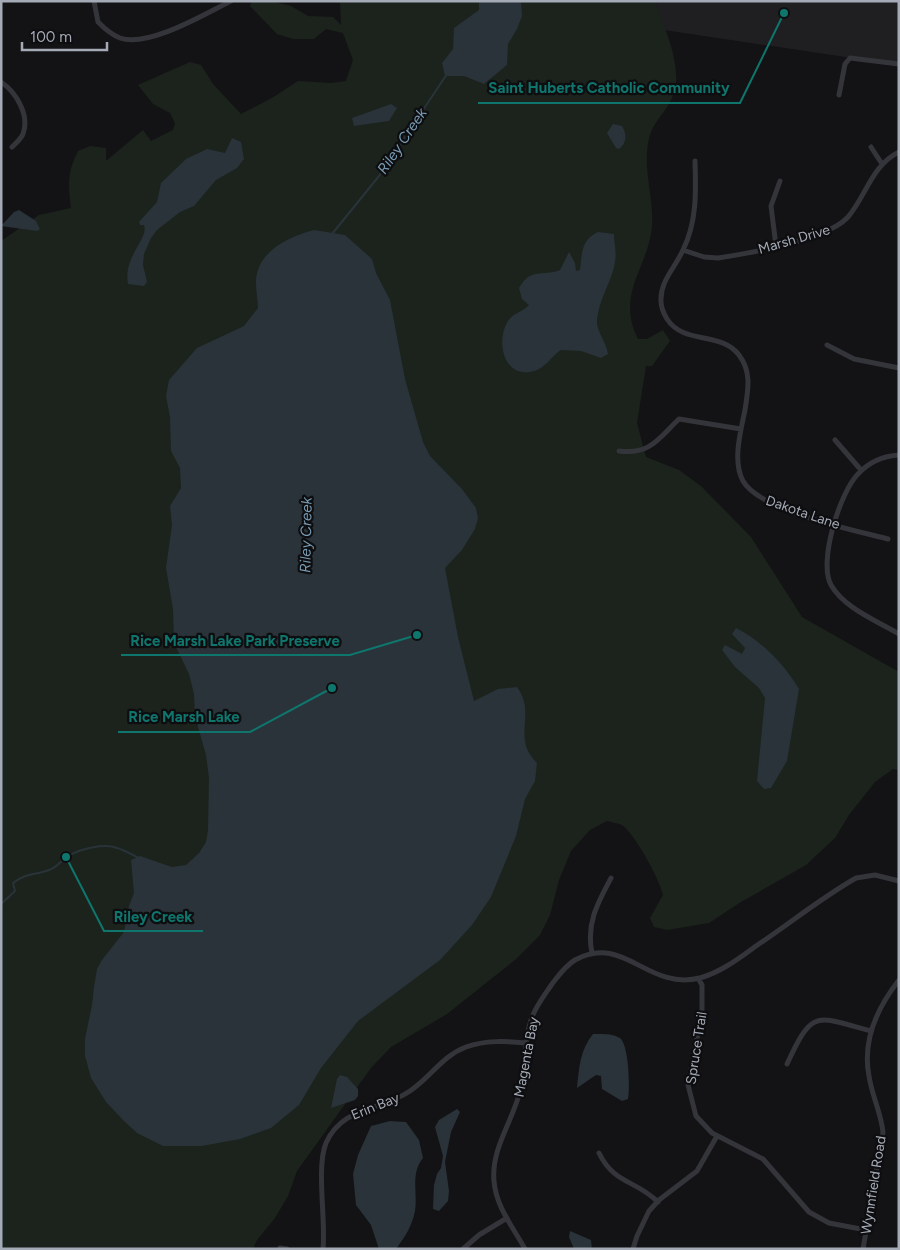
<svg xmlns="http://www.w3.org/2000/svg" width="900" height="1250" font-family="Figtree,sans-serif">
	<rect width="100%" height="100%" fill="#131315"/>
	<path fill="#1f1f22" d="M655,1H899V65L664,30Z"/>
	<path fill="#1b231c" d="M252,1H271L291,6L308,16L333,17L341,25L340,1H655C663,25 678,55 676,82C674,108 653,118 649,139C642,167 654,197 652,226C649,267 615,293 638,339H647L663,330L670,341L652,366H646L637,423L646,457L679,470L701,486L751,537L802,617L899,672V770L893,769L875,782L849,815L835,838L806,865L741,902L709,923L667,930L654,927L650,918L663,895C660,880 635,834 622,825C618,823 611,822 607,821L590,830L571,851L559,880L550,915L540,935L515,960L447,1014L391,1047L371,1068L297,1171L288,1196L275,1218L257,1240L253,1249H1V241L39,215L71,208C68,184 67,173 78,151L90,146L106,148V161L143,130L151,141L173,130L175,123L170,113L153,104L138,85L190,62L201,65L213,84L241,114L272,98L298,81L331,83L346,81L353,60L343,33L326,29L314,39H293L277,34L250,6Z"/>
	<path fill="#293339" d="M479,1H521L522,16L517,29L508,44L507,65L484,84L464,76H445L442,63L453,49L454,28L479,10Z
		M391,104L397,108L389,121L354,126L352,118Z
		M613,124L622,126C627,134 627,143 619,149L616,148L607,133Z
		M232,138L241,142L244,159L237,168L216,180L194,206L180,212L157,230L151,238L144,254L143,265L147,282L144,286L128,284C123,256 149,239 144,225H140L139,222L157,202L161,183L186,159L207,149L225,153Z
		M19,210L36,221L40,229L37,231L1,226L14,212Z
		M314,230L345,235L372,259L376,273L390,300L405,379L423,442L430,456L462,489L476,508L478,518L475,529L462,550L445,568L458,637L474,701L498,689L517,687C534,710 518,730 528,751C530,755 534,760 537,763L535,781L525,799L516,836L491,897L472,925L440,960L358,1021L321,1068L299,1105L271,1128L240,1139L202,1146H163L137,1133L123,1120L106,1102L91,1078L85,1056V1039L92,1005L94,987L97,969L102,960L124,932L129,906L134,893L131,860L140,856L172,867L186,865L199,853L206,842L208,831L209,778L206,755L195,716L194,694L189,674L174,643L173,609L166,568L172,525L170,506L181,488L180,468L171,451L170,417L166,396L169,380L197,348L244,326L258,308C258,300 256,292 256,284C255,252 288,237 314,230Z
		M598,232L614,234C614,243 617,253 615,262C612,282 598,300 597,322C597,332 606,342 608,354L601,358L581,351L561,350C551,356 546,368 534,371C504,380 495,341 508,321C513,313 523,312 529,305L522,299L519,288C531,267 541,277 560,270L569,252L575,263L576,271L580,270C582,253 581,240 598,232Z
		M736,628C762,641 784,664 799,689L787,761L771,788L764,789L757,781L765,698L759,688L735,667L722,650L725,645L742,654L745,648L732,634Z
		M593,1034C602,1034 612,1033 620,1038C629,1045 630,1088 628,1099L622,1101L602,1089L601,1076L596,1075L577,1088C579,1068 580,1050 593,1034Z
		M340,1075L347,1077L358,1089V1096L355,1100L331,1108L337,1079Z
		M457,1109L460,1112L451,1132L445,1162L449,1191L448,1201L439,1211L433,1209L434,1185L437,1174L441,1168L443,1156L435,1127L439,1120Z
		M390,1121L406,1122L419,1140L423,1158C410,1174 418,1193 415,1211C412,1226 405,1237 396,1249H379L371,1225L356,1205L353,1174L358,1155L371,1126Z
		M570,1231L591,1240L592,1249H574L569,1237Z"/>
	<g fill="none" stroke-linecap="round" stroke-linejoin="round">
		<path stroke="#293339" stroke-width="2" d="M332,234L379,176L447,74
			M1,904L15,891L13,883C25,873 36,875 49,870C58,867 61,860 68,856C80,849 104,843 117,848C125,850 132,855 139,858"/>
		<path stroke="#34353a" stroke-width="5" d="M94,1L98,22C104,28 112,35 120,38C148,48 205,14 231,1
			M1,82C16,92 30,115 23,134C21,139 16,143 12,147
			M839,95L845,64L850,58L899,64
			M871,147L882,164
			M695,161C696,191 697,222 683,250C675,268 660,281 661,301C661,308 664,314 667,319C684,345 721,331 739,355C752,372 748,390 745,410C741,430 732,461 743,481C760,511 854,530 888,539
			M776,246L771,206L780,181
			M683,250L704,257L718,258C750,253 827,240 848,217C866,196 872,165 899,152
			M827,345L854,359L899,368
			M835,440L861,470
			M619,451C650,455 658,439 679,419L741,429
			M899,455C883,456 869,462 858,474C840,492 818,562 831,585C844,608 877,621 899,634
			M592,953C586,924 597,904 611,878
			M698,978L702,985V1012L688,1085L696,1116L712,1133L763,1159L809,1212L829,1223L866,1230
			M787,1064C813,1008 815,1016 871,1031
			M599,1153C614,1184 636,1180 658,1202
			M280,1248L287,1249
			M323,1249C326,1219 316,1168 326,1143C342,1106 381,1111 410,1091C431,1077 442,1056 466,1047C486,1040 506,1041 526,1043
			M463,1249L479,1235L507,1218
			M525,1249C513,1227 496,1207 494,1181C491,1148 513,1121 520,1091C526,1068 523,1043 531,1020C535,1007 544,996 552,984C559,975 565,966 575,960C624,933 647,991 700,978C721,972 738,959 756,946C789,924 821,898 856,878L875,875L899,881
			M633,1249L637,1236L649,1211L659,1200L697,1171L717,1136
			M863,1249L883,1132C881,1113 872,1096 869,1076C862,1040 877,1008 899,980"/>
	</g>
	<g text-anchor="middle" stroke-width="4.5" stroke-linejoin="round" paint-order="stroke">
		<g font-size="14" fill="#a4aab6" stroke="#0e0e10">
			<text transform="translate(794 239) rotate(-16)" y="5">Marsh Drive</text>
			<text transform="translate(803 512) rotate(19)" y="5">Dakota Lane</text>
			<text transform="translate(696 1048) rotate(-81)" y="5">Spruce Trail</text>
			<text transform="translate(526 1057) rotate(-79)" y="5">Magenta Bay</text>
			<text transform="translate(375 1106) rotate(-22)" y="5">Erin Bay</text>
			<text transform="translate(873 1185) rotate(-81)" y="5">Wynnfield Road</text>
		</g>
		<g font-size="15" font-style="italic" fill="#799bb3" stroke="#0e0e10">
			<text transform="translate(402 141) rotate(-56)" y="5">Riley Creek</text>
			<text transform="translate(306 535) rotate(-89)" y="5">Riley Creek</text>
		</g>
	</g>
	<path fill="none" stroke="#0f766e" stroke-width="2" d="M784 13L740 103H478M417 635L350 655H121M332 688L250 732H118M66 857L104 931H203"/>
	<g fill="#0f766e" stroke="#0e0e10" stroke-width="2">
		<circle cx="784" cy="13" r="5"/>
		<circle cx="417" cy="635" r="5"/>
		<circle cx="332" cy="688" r="5"/>
		<circle cx="66" cy="857" r="5"/>
	</g>
	<g font-size="15" text-anchor="middle" font-weight="bold" fill="#0f766e" stroke="#0e0e10" stroke-width="4.5" stroke-linejoin="round" paint-order="stroke">
		<text x="609" y="93">Saint Huberts Catholic Community</text>
		<text x="235" y="646">Rice Marsh Lake Park Preserve</text>
		<text x="184" y="722">Rice Marsh Lake</text>
		<text x="153" y="922">Riley Creek</text>
	</g>
	<rect width="900" height="1250" fill="none" stroke="#a4aab6" stroke-width="5"/>
	<path d="M22 42v8h85v-8" fill="none" stroke="#a4aab6" stroke-width="2.5"/>
	<text x="30" y="42" font-size="15" fill="#a4aab6" stroke="#0e0e10" stroke-width="4" paint-order="stroke">100 m</text>
</svg>
